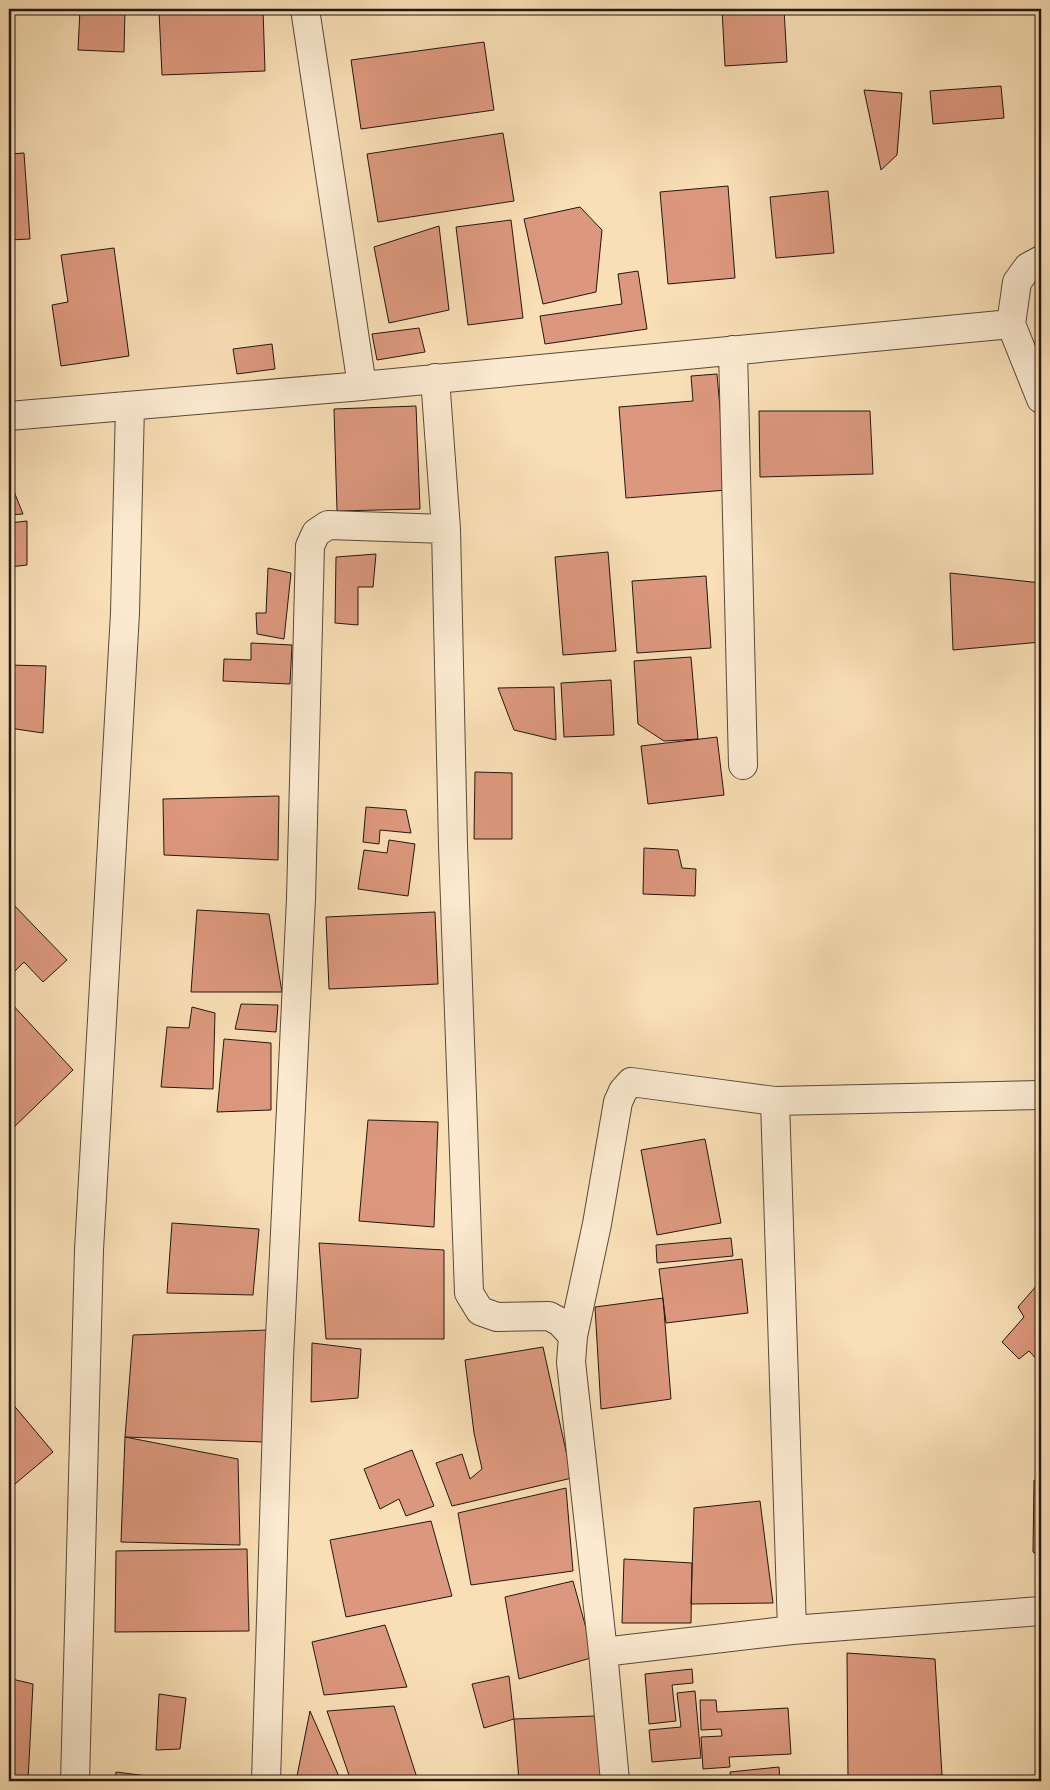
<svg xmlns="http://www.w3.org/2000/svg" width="1050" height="1790" font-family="Cardo,serif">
	<rect width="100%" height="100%" fill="#f9dfb6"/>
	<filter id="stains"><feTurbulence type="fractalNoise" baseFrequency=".004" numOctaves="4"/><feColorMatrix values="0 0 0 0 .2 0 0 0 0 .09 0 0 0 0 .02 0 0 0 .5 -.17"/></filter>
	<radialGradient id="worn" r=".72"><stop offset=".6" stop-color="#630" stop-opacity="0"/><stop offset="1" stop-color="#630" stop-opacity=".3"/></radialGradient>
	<path fill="#dc987e" stroke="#221710" d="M80,9H125L124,52L78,50Z
		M227,9H263L265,71L162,75L159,11Z
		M722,9H784L787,62L725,66Z
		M484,42L494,110L361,129L351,60Z
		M1001,86L1004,118L933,124L930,91Z
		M864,90L902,93L897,155L881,170Z
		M503,133L514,201L378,222L367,154Z
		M24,153L30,239L9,240V154Z
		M728,186L735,278L668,284L660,192Z
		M828,191L834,253L776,258L770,197Z
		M580,207L602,230L596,292L543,304L524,219Z
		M511,220L523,318L468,325L456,227Z
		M439,226L449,310L389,323L374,247Z
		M114,248L129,356L61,366L52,305L68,302L61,255Z
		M638,271L647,329L545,344L540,316L622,304L618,274Z
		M419,328L425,352L377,360L372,334Z
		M272,344L275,369L237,374L233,349Z
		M717,374L727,490L626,498L619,407L693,401L691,376Z
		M416,406L420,509L337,511L334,409Z
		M759,411H870L873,474L760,477Z
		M9,479L23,514L9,515Z
		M27,521V565L9,567V523Z
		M608,552L616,651L563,655L555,557Z
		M376,554L373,587H358V625L335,623L336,557Z
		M268,568L291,573L284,639L257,634L256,613H266Z
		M950,573L1041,583V642L953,650Z
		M706,576L711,648L637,653L632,581Z
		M251,643L292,645L290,684L223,681L224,659L251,660Z
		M691,657L698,739L664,741L638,724L634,661Z
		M9,665L46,666L43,733L9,728Z
		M611,680L614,735L564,737L561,683Z
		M554,687L556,740L514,730L498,688Z
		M717,737L724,795L648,804L641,746Z
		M475,772L512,773V839H474Z
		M279,796L278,860L164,855L163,799Z
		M366,807L406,810L411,833L380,830L379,844L363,842Z
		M389,840L415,844L408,896L358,889L364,850L387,853Z
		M644,848L678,850L682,868L696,869L695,896L643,894Z
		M9,900L67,960L43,982L24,962L9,977Z
		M197,910L269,914L282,992H191Z
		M435,912L438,984L329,989L326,917Z
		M10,1002L73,1070L9,1132V1003Z
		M241,1004L278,1005L276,1032L235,1029Z
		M192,1007L215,1013L213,1089L161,1087L167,1027L189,1028Z
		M224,1039L271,1043V1110L217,1112Z
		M368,1120L438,1122L434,1227L359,1221Z
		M705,1139L721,1223L657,1235L641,1150Z
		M172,1223L259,1229L253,1295L167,1293Z
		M731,1238L733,1256L657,1263L656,1245Z
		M319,1243L444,1250V1339H326Z
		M742,1259L748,1313L666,1323L659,1269Z
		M1038,1284L1041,1287L1040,1363L1029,1351L1019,1359L1002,1342L1024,1317L1018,1307Z
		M663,1298L671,1399L601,1409L595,1307Z
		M268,1330L264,1442L125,1437L133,1335Z
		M312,1343L361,1349L358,1398L311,1402Z
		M543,1347L572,1478L452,1506L436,1463L462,1454L470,1479L482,1469L474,1433L465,1360Z
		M11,1402L53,1452L9,1489V1404Z
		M125,1437L238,1459L240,1545L121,1542Z
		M412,1450L434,1506L406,1516L399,1499L380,1509L364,1469Z
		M1034,1480L1041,1481V1556L1040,1557L1033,1552Z
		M566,1488L573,1571L471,1585L458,1513Z
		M760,1501L773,1603L691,1604L694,1508Z
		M431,1521L452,1596L346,1617L330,1540Z
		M247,1549L249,1631L115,1632L116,1551Z
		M624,1559L692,1563L691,1623H622Z
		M573,1581L594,1657L519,1679L505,1597Z
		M385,1625L407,1687L324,1695L312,1642Z
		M847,1653L935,1659L942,1775L848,1779Z
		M692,1669L693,1683L672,1685L676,1721L649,1724L645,1674Z
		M509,1676L514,1719L484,1728L472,1684Z
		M12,1679L33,1684L28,1781H9V1680Z
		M695,1691L701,1758L652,1762L649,1730L681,1727L677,1693Z
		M159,1694L186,1698L180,1749L156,1750Z
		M700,1700H716L717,1712L788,1708L791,1754L729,1757L730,1767L703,1769L701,1737L722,1736L721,1729L701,1730Z
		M394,1706L418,1781H351L327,1711Z
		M310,1711L341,1781H296Z
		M594,1716L614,1781H519L514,1719Z
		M779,1767L780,1781H731L730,1772Z
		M116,1772L163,1778L164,1781H115Z
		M1024,1779H1041V1781H1024Z"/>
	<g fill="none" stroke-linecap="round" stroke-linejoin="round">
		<g stroke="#58493a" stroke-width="30">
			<path id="minor" d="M305,9L362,386
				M1041,260L1028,267L1017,282L1011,324L1041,399
				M733,350L743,765
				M435,378L446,529L453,845L469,1293L480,1311L497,1317L549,1316L560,1322L573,1336L571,1362L603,1652L615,1781
				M9,416L362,386L1011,324
				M775,1101L792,1630
				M573,1336L597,1224L618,1102L623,1091L631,1082L775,1101L1041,1095
				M603,1652L792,1630L1041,1611
				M75,1781L89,1250L125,613L130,406
				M266,1781L279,1358L301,899L310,546L316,533L328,525L446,529"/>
		</g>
		<use href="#minor" stroke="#fbead0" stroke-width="28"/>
	</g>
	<rect width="1050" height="1790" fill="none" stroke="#f9dfb6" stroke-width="30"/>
	<rect x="10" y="10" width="1030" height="1770" fill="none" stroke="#221710" stroke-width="2.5"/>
	<rect x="15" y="15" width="1020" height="1760" fill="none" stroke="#221710"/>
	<rect width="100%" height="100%" filter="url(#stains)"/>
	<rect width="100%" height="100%" fill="url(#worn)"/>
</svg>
